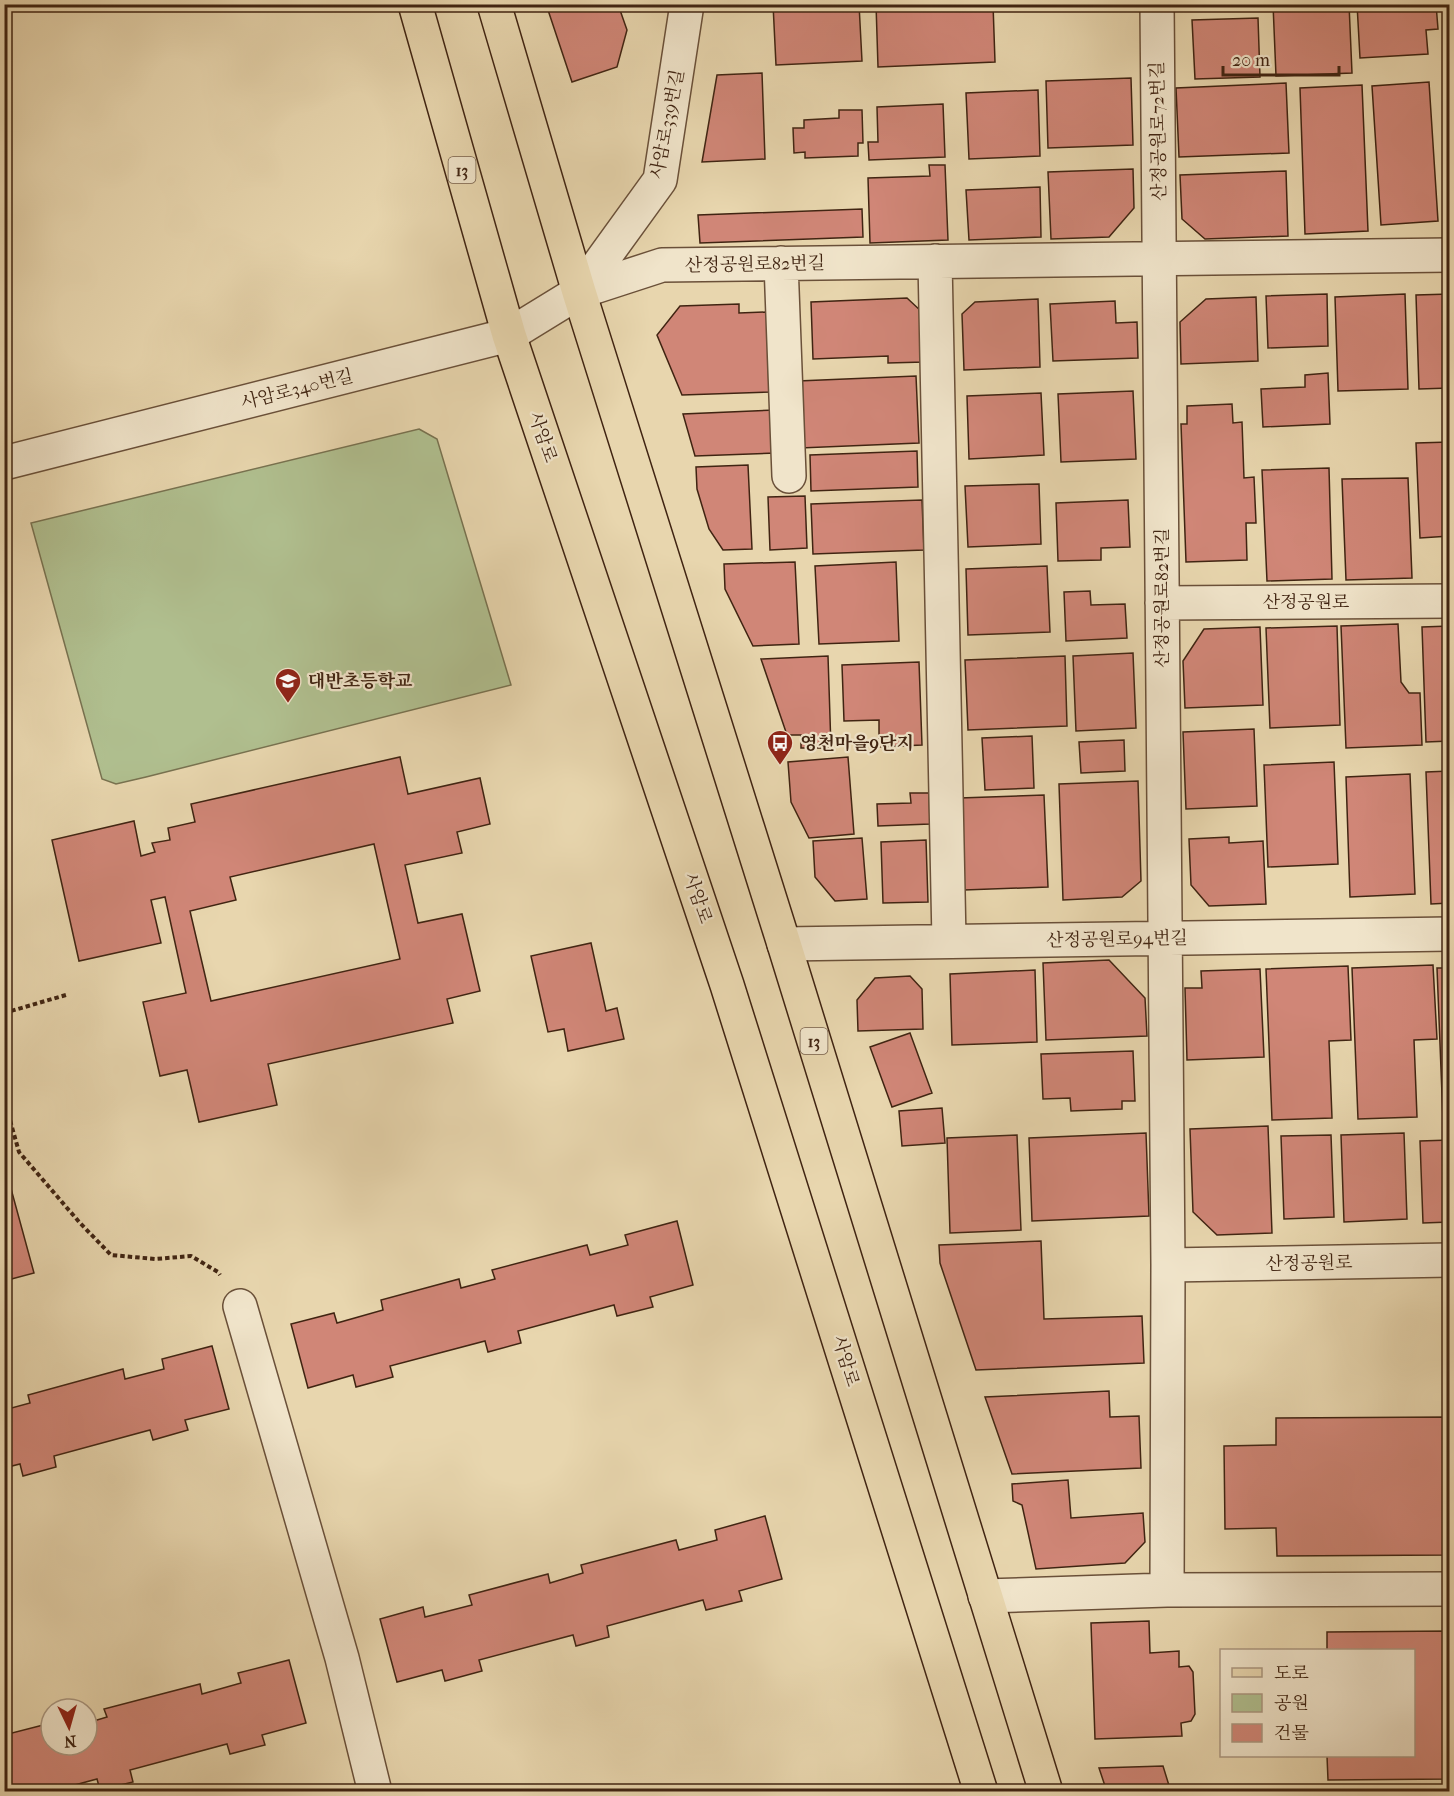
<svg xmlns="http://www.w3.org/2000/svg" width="1454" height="1796" font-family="'IM FELL French Canon','Noto Serif KR',serif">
	<rect width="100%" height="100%" fill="#e8d6ae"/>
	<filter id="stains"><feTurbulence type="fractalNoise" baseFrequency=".00333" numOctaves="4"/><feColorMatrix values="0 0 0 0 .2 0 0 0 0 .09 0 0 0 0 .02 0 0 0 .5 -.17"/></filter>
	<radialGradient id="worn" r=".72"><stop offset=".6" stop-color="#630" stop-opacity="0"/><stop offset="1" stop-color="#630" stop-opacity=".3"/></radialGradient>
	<path fill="#b0bf8f" stroke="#787250" stroke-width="1.5" d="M419,429L437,439L511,685L146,777L116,784L102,779L31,523Z"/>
	<path fill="#d08677" stroke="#402412" stroke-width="1.5" fill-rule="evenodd" d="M546,4H627L628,8L620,10L627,30L617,67L572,82Z
		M773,4H859L862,61L776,65Z
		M876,4H993L995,62L878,67Z
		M1172,4H1257V8L1172,11Z
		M1273,4H1349L1352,73L1276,76Z
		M1357,4H1436L1438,29L1426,30L1428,54L1360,58Z
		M1258,18L1260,77L1195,79L1192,20Z
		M762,73L765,159L702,162L717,75Z
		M1131,78L1133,145L1048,148L1046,81Z
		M1429,82L1438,221L1381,225L1372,86Z
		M1286,83L1289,153L1179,157L1176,88Z
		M1362,85L1368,231L1305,234L1300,88Z
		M1038,90L1040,156L969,159L966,93Z
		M943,104L945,157L869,160L868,142H878L877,107Z
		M839,110H862L863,143H858V156L805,158V152L794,153L793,128H804V120L839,118Z
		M929,165H945L948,240L870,243L868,178L930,176Z
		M1133,169L1134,208L1109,237L1051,239L1048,172Z
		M1286,171L1288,236L1205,239L1182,219L1180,175Z
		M1040,187L1041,237L969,240L966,190Z
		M862,209L863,237L700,243L698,215Z
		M1327,294L1328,346L1268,348L1266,296Z
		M1405,294L1408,389L1338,391L1335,297Z
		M1450,294V388L1419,389L1416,295Z
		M1256,297L1258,361L1181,364L1180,322L1206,299Z
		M907,298L922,312L924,362L888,363V356L813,359L811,302Z
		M1038,299L1040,367L964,370L962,314L975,302Z
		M1115,301L1116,323L1137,322L1138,358L1053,361L1050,304Z
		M739,304V313L767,312L769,392L682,395L657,335L680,306Z
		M1328,373L1330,424L1263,427L1261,389L1305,387V375Z
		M916,376L919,443L800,448L798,381Z
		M1133,391L1136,459L1061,462L1058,394Z
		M1041,393L1044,455L969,459L967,396Z
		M1232,404L1233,423L1242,422L1244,478L1254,477L1256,523H1246L1247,560L1186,562L1181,424H1187V406Z
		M775,410L776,453L695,456L683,414Z
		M1450,442V536L1420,538L1416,443Z
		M917,451L918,487L811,491L810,455Z
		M748,465L752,549L723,550L709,529L697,489L696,467Z
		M1329,468L1332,579L1267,581L1262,470Z
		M1408,478L1412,578L1346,580L1342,479Z
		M1039,484L1041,544L968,547L965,486Z
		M805,496L807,548L770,550L768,497Z
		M922,500L924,550L813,554L811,504Z
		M1128,500L1130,547L1101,548V560L1058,561L1056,503Z
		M795,562L799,644L753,646L725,589L724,564Z
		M896,562L899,641L819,644L815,566Z
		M1047,566L1050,632L968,635L966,569Z
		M1090,591L1091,605L1125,604L1127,638L1066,641L1064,592Z
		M1398,624L1401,682L1409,693H1420L1422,745L1346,748L1341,626Z
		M1337,626L1340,725L1270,728L1266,628Z
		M1450,626V741L1426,742L1422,627Z
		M1260,627L1263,705L1185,708L1183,661L1204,629Z
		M1133,653L1136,728L1076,731L1073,656Z
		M828,656L831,748H801V735H787L761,659Z
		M1065,656L1067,726L968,730L965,660Z
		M919,662L922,745L879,747V720L844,721L842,665Z
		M1254,729L1257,806L1186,809L1183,732Z
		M1032,736L1034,788L985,790L982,738Z
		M1124,740L1125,771L1081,773L1079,742Z
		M400,757L408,794L480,778L490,824L457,832L462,853L405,865L418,923L462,914L480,991L447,999L453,1023L268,1064L277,1105L199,1122L187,1070L160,1076L143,1002L186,993L165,897L151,900L161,943L79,961L52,840L134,821L141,856L155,852L152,843L170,840L168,828L195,822L191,804ZM374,844L400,959L211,1001L190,911L236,900L230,877Z
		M848,757L854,834L809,838L791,802L788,762Z
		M1334,762L1338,864L1268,867L1264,765Z
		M1450,771V903L1431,904L1426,772Z
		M1410,774L1415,894L1350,897L1346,777Z
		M1138,781L1141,881L1122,897L1063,900L1059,784Z
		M910,793H929L930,824L878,826L877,804L911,803Z
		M1044,795L1048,887L964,890L960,798Z
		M1229,837V843L1263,841L1266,904L1209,906L1191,885L1189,839Z
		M862,838L867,899L835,901L815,877L813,841Z
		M926,840L928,902L883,903L881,842Z
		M591,943L606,1011L617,1008L624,1039L568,1051L564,1029L548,1032L531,956Z
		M1109,960L1145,998L1147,1036L1046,1040L1043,963Z
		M1433,965L1437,1039L1414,1040L1417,1117L1358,1119L1352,968Z
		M1348,966L1351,1040L1329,1041L1332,1118L1272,1120L1266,969Z
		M1437,968H1450V1119L1443,1120Z
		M1260,969L1264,1057L1187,1060L1185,988H1202L1201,971Z
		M1035,970L1037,1042L952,1045L950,974Z
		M910,976L922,989L923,1029L858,1031L857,1000L875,978Z
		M910,1033L932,1093L892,1107L870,1047Z
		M1133,1051L1135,1101H1122V1109L1071,1111L1070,1098L1043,1099L1041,1054Z
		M942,1108L945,1143L902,1146L899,1111Z
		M1268,1126L1272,1233L1217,1235L1193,1212L1190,1129Z
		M1146,1133L1149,1216L1032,1221L1029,1138Z
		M1404,1133L1407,1219L1344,1222L1341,1135Z
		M1017,1135L1021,1230L950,1233L947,1138Z
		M1331,1135L1334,1217L1284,1219L1281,1136Z
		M1450,1140V1222L1423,1223L1420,1141Z
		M4,1163L34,1273L4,1281Z
		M677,1221L693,1285L650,1297L653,1307L617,1316L614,1305L518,1331L521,1343L488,1352L485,1341L390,1366L393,1377L356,1387L353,1375L308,1388L291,1324L334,1313L337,1323L383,1310L381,1300L459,1279L461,1288L495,1279L492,1270L587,1245L590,1255L628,1245L625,1235Z
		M1041,1241L1044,1319L1142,1316L1144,1363L976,1370L940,1263L939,1245Z
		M212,1346L229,1409L185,1420L188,1430L153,1440L150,1430L54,1456L56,1467L23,1476L20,1464L4,1468V1410L30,1403L28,1395L123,1369L125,1379L164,1369L162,1359Z
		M1109,1391L1110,1417L1139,1416L1141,1468L1012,1474L985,1397Z
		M1448,1417L1449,1555L1277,1556L1276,1528L1225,1529L1224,1446L1276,1445V1418Z
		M1068,1480L1071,1518L1143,1513L1145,1542L1125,1563L1036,1569L1022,1505L1013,1501L1012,1484Z
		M765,1516L782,1579L739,1591L742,1601L706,1610L703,1600L607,1626L609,1637L576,1646L573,1635L479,1660L482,1671L445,1681L442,1670L397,1682L380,1619L423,1607L425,1617L472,1605L469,1595L548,1574L550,1583L583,1573L581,1565L676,1540L679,1550L717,1540L715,1530Z
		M1149,1621L1150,1653L1179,1651V1667L1189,1666L1193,1672L1195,1714L1191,1721L1181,1723L1182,1736L1095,1739L1091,1623Z
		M1450,1631V1779L1328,1780L1327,1756H1414V1650H1327V1632Z
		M289,1660L306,1723L262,1735L265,1745L230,1754L227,1744L130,1770L133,1782L100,1790L97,1779L49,1792H4V1735L51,1723V1745H87V1723L107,1717L104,1709L200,1684L202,1694L241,1683L238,1673Z
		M1163,1766L1171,1792H1107L1099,1768Z"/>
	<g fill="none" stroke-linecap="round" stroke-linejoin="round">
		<g stroke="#6a5039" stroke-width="36">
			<path id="minor" d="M1157,4L1168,1265L1167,1590
				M935,261L949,941
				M781,263L789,476
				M579,292L660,180L687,4
				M4,463L509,335L579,292L662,265L1450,255
				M1162,603L1450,601
				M784,944L1450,934
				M1168,1265L1450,1260
				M240,1306L342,1658L375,1792
				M985,1596L1167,1590L1450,1589"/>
		</g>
		<g stroke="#402412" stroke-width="36">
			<path id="major" d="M415,4L509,335L727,985L981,1792
				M494,4L579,292L784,944L1046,1792"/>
		</g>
		<path stroke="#402412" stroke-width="4" stroke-dasharray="4.5 3" stroke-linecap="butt" d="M4,946L10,969L4,982
			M4,1013L66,995
			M4,1099L19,1152L80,1223L111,1255L155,1259L191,1256L218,1272L220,1275"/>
		<use href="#minor" stroke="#f0e4ca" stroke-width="33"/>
		<use href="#major" stroke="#e8d6ae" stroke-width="33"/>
	</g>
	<defs>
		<g id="school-pin" transform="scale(1.35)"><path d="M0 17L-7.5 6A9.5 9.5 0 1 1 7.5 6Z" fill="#8f2418" stroke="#f0e4ca"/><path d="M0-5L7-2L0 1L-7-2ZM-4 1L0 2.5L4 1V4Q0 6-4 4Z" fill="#fff"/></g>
		<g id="bus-pin" transform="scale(1.35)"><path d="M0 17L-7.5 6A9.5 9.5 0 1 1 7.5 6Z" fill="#8f2418" stroke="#f0e4ca"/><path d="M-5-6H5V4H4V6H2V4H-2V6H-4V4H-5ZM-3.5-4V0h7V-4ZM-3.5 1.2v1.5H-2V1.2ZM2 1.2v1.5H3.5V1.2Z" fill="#fff"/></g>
	</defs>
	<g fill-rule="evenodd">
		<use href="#school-pin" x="288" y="681"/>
		<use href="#bus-pin" x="780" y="743"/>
	</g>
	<g text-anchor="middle" stroke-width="4.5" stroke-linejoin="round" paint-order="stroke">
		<g fill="#f0e4ca" stroke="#755e49" stroke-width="1.5">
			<rect x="448.5" y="157" width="27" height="26" rx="4.5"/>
			<rect x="800.5" y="1028" width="27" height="26" rx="4.5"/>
		</g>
		<g font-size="16" font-weight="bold" fill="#402412">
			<text x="462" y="176">13</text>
			<text x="814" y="1047">13</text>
		</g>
		<g font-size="18" fill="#402412" stroke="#f0e4ca">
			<text transform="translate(667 124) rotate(-79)" y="6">사암로339번길</text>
			<text transform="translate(1158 131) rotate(-91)" y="6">산정공원로72번길</text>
			<text transform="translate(755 264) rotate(-1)" y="6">산정공원로82번길</text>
			<text transform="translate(297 389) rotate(-14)" y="6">사암로340번길</text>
			<text transform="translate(543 437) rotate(71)" y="6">사암로</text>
			<text transform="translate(1162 598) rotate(-90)" y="6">산정공원로82번길</text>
			<text x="1306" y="608">산정공원로</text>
			<text transform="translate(698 898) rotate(71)" y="6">사암로</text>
			<text transform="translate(1117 939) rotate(-1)" y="6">산정공원로94번길</text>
			<text transform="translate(1309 1263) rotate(-1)" y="6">산정공원로</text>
			<text transform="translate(846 1361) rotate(73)" y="6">사암로</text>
		</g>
		<g font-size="18" font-weight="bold" fill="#402412" stroke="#f0e4ca" text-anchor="start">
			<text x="308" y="687">대반초등학교</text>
			<text x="800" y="749">영천마을9단지</text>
		</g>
	</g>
	<rect width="1454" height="1796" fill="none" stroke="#e8d6ae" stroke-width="24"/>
	<rect x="6" y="6" width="1442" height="1784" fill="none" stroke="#402412" stroke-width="3"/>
	<rect x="12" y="12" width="1430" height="1772" fill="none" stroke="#402412" stroke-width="1.5"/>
	<rect x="1220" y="1649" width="195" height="108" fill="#f0e4ca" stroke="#aa9780" stroke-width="1.5"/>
	<rect x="1232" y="1668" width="30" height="9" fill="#e8d6ae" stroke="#aa9780" stroke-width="1.5"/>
	<text x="1274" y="1679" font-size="18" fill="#402412">도로</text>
	<rect x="1232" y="1694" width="30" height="18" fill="#b0bf8f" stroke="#aa9780" stroke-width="1.5"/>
	<text x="1274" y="1709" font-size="18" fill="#402412">공원</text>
	<rect x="1232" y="1724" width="30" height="18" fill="#d08677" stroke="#aa9780" stroke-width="1.5"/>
	<text x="1274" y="1739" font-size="18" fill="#402412">건물</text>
	<g transform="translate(69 1727) rotate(175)"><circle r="28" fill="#f0e4ca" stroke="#aa9780" stroke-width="1.5"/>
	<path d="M0-4.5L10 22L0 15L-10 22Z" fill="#8f2418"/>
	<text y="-9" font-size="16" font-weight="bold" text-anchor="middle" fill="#402412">N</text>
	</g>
	<path d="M1223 66v9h116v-9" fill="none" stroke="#402412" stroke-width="3"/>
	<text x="1232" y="66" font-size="18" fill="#402412" stroke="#f0e4ca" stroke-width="4.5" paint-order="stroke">20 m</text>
	<rect width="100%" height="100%" filter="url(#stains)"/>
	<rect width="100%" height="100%" fill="url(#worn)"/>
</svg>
